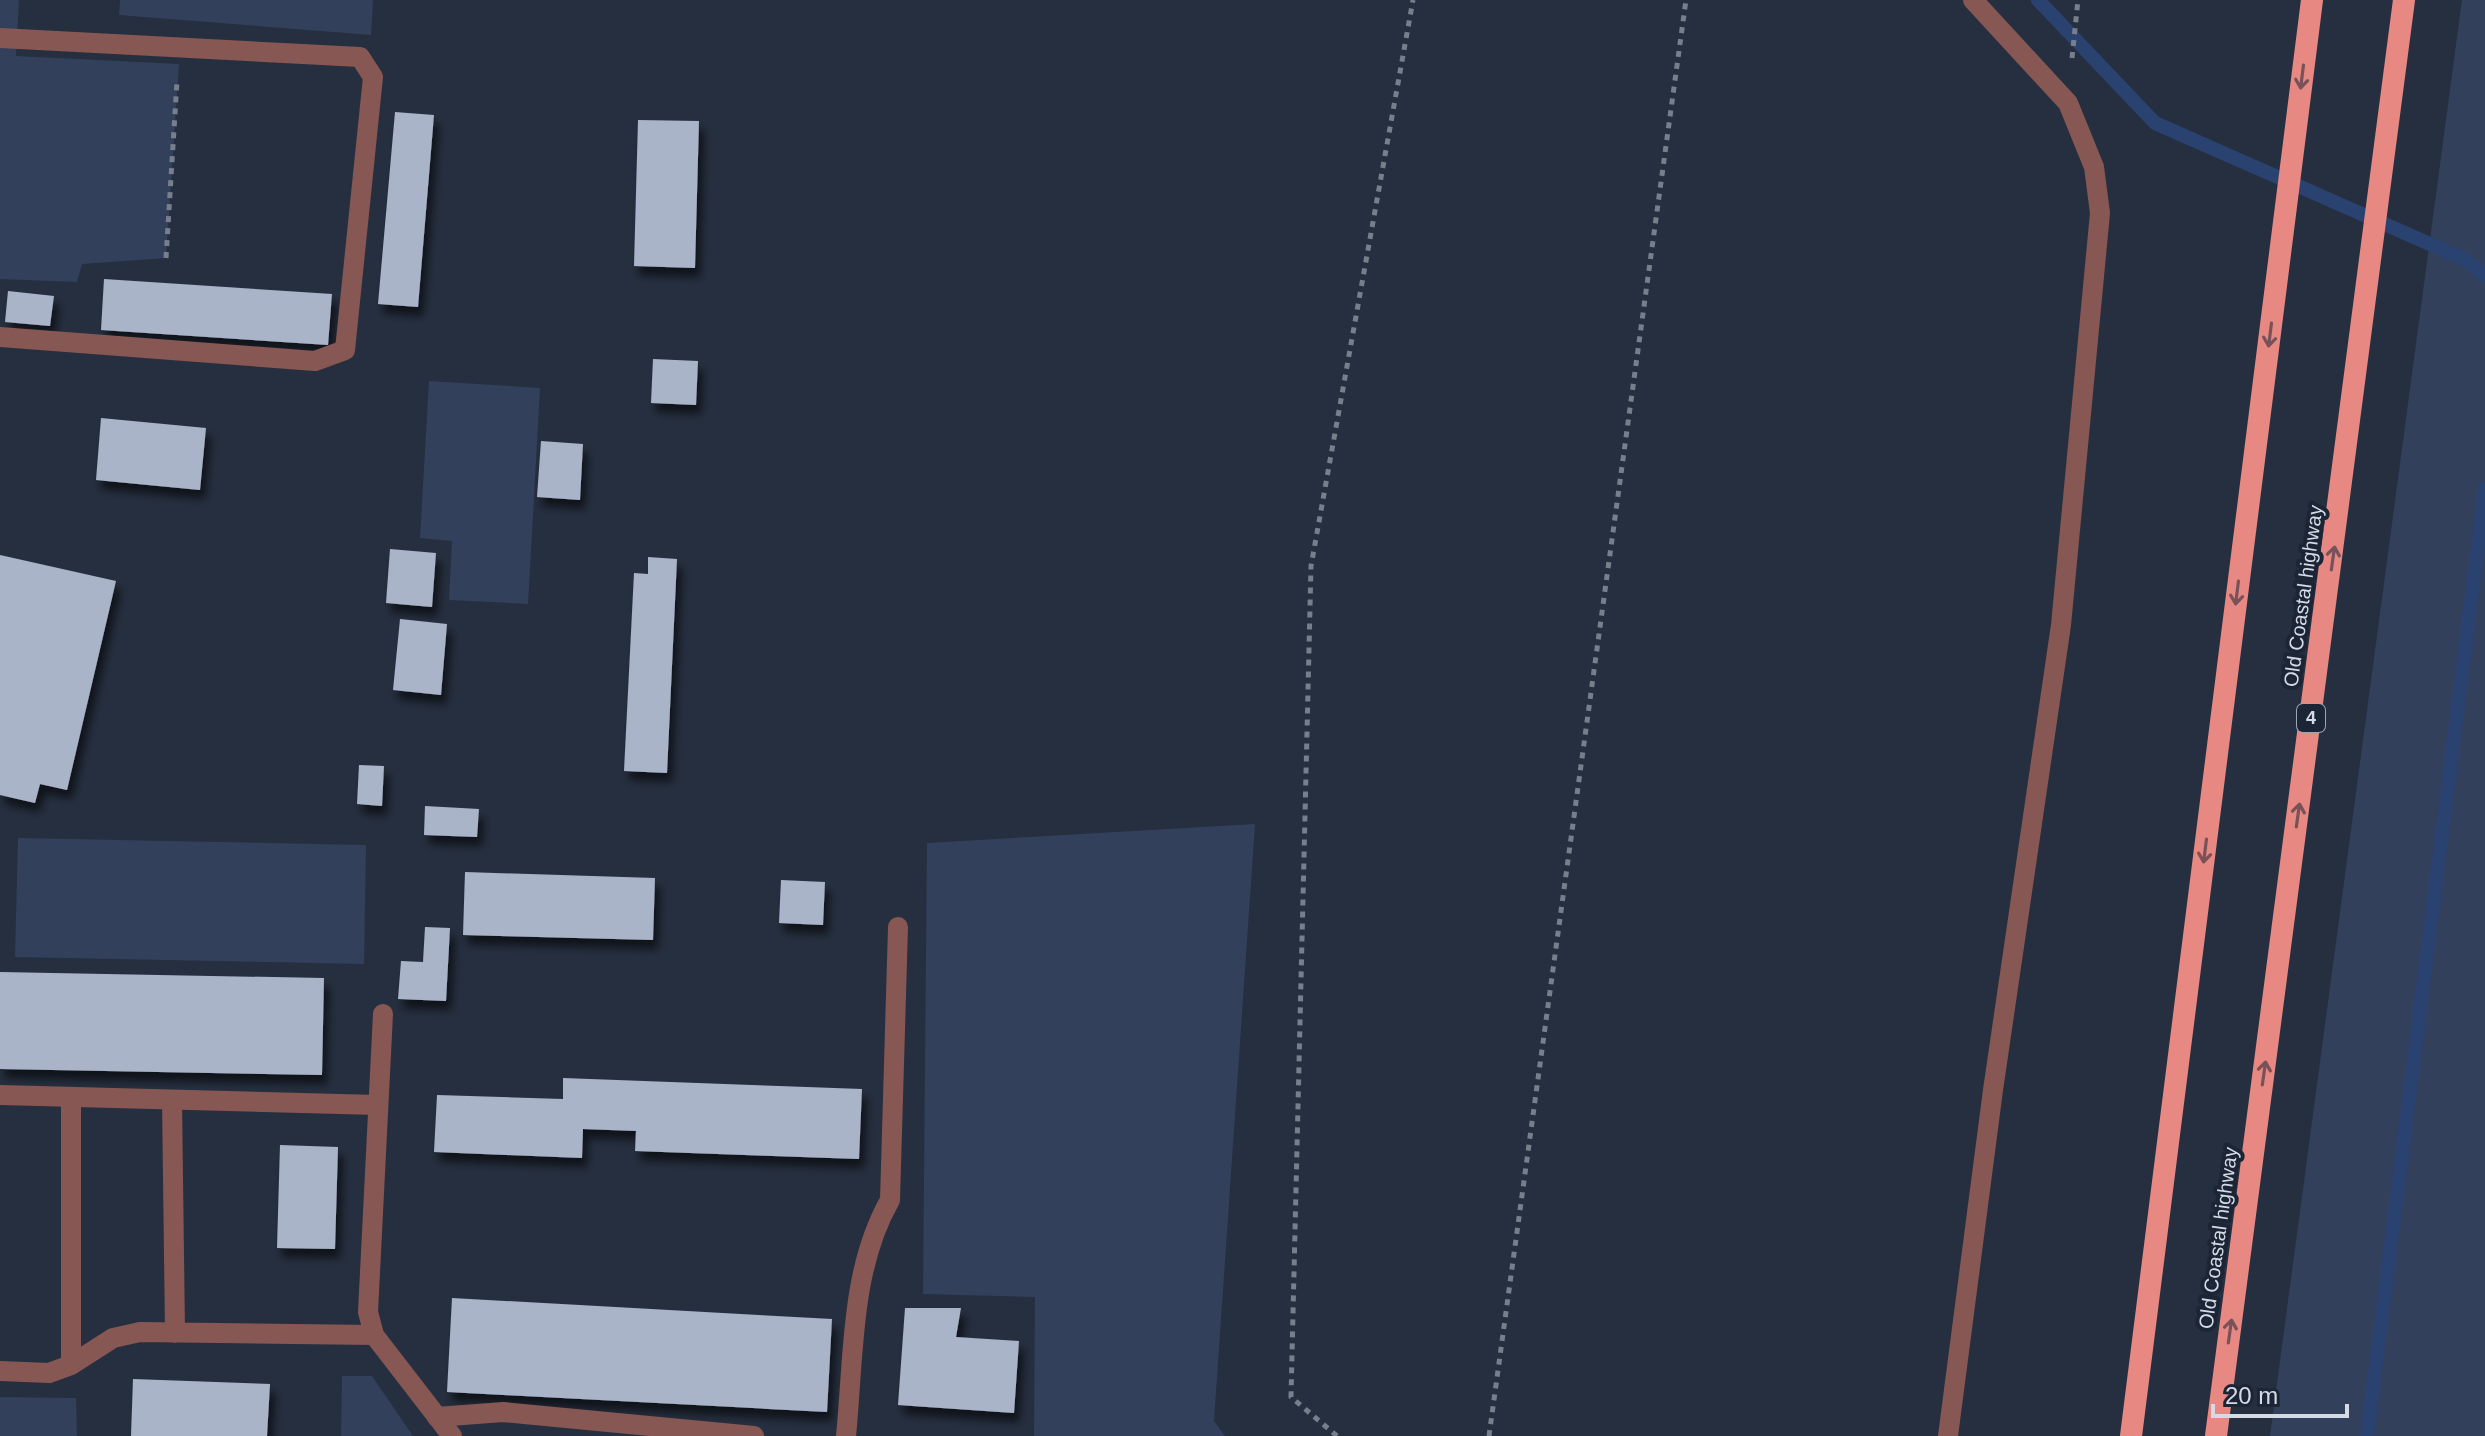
<svg xmlns="http://www.w3.org/2000/svg" width="2485" height="1436" font-family="Arial,sans-serif">
	<defs>
		<filter id="shadow"><feDropShadow dx="5" dy="9" stdDeviation="4" flood-color="#0009"/></filter>
	</defs>
	<rect width="100%" height="100%" fill="#262f3f"/>
	<path fill="#32405b" d="M0,0H19L16,56L179,64L166,258L82,264L77,282L0,279Z
		M120,0H373L371,35L119,15Z
		M2462,0H2485V1436H2270Z
		M429,381L540,388L528,604L449,600L452,541L420,538Z
		M1255,824L1214,1421L1225,1436H1034L1035,1297L923,1294L927,843Z
		M18,838L366,845L364,964L15,957Z
		M342,1376H372L413,1436H341Z
		M0,1397L76,1398L77,1436H0Z"/>
	<g fill="none" stroke-linecap="round" stroke-linejoin="round">
		<path stroke="#2a426f" stroke-width="14" d="M2038,0L2155,123L2466,260L2485,276
			M2367,1436L2485,489"/>
	</g>
	<path fill="#a9b4c9" filter="url(#shadow)" d="M395,112L434,115L418,307L378,304Z
		M638,120L699,121L695,268L634,266Z
		M104,279L332,294L328,345L101,330Z
		M8,291L54,296L50,326L5,322Z
		M653,359L698,361L696,405L651,403Z
		M101,418L206,428L200,490L96,480Z
		M541,441L583,444L580,500L537,497Z
		M390,549L436,553L432,607L386,603Z
		M0,555L116,581L67,790L40,784L35,803L0,795Z
		M648,557L677,559L667,773L624,771L634,573L648,574Z
		M400,619L447,624L441,695L393,690Z
		M359,765L384,766L382,806L357,804Z
		M425,806L479,809L477,837L424,835Z
		M465,872L655,878L653,940L463,935Z
		M781,880L825,882L823,925L779,923Z
		M425,927L450,928L446,1001L398,999L401,961L423,962Z
		M0,972L324,978L322,1075L0,1069Z
		M563,1078L862,1089L859,1159L635,1151L636,1131L583,1129L582,1158L434,1152L437,1095L563,1099Z
		M280,1145L338,1147L335,1249L277,1248Z
		M452,1298L832,1319L827,1412L447,1392Z
		M905,1308H961L956,1337L1019,1341L1014,1413L898,1405Z
		M133,1379L270,1384L267,1436H131Z"/>
	<g fill="none" stroke-linecap="round" stroke-linejoin="round">
		<path stroke="#777f8c" stroke-width="5" stroke-dasharray="6 6" stroke-linecap="butt" d="M2072,58L2078,0
			M166,258L177,81
			M1337,1436L1291,1397L1311,566L1413,0
			M1489,1436L1686,0"/>
		<path stroke="#875753" stroke-width="20" d="M0,38L360,57L373,77L345,350L315,361L0,337
			M71,1098V1365
			M172,1100L175,1333
			M0,1371L49,1373L71,1365L113,1338L140,1332L374,1335
			M437,1417L503,1412L754,1436
			M846,1436C854,1357 850,1270 890,1200L898,927
			M1948,1436L1993,1090L2061,625L2100,213L2094,167L2068,103L1973,0"/>
		<path stroke="#875753" stroke-width="20" d="M383,1014L368,1312L374,1335L452,1436
			M0,1095L378,1105"/>
		<path stroke="#e88882" stroke-width="22" d="M2131,1436L2312,0
			M2216,1436L2404,0"/>
	</g>
	<defs><path id="oneway-shaft" d="M-6 0H5M1.5-3L5.5 0L1.5 3" fill="none" stroke-width="1.6" stroke-linecap="round" stroke-linejoin="round" transform="scale(2)"/></defs>
	<g stroke="#785258">
		<use href="#oneway-shaft" transform="translate(2302 77) rotate(97)"/>
		<use href="#oneway-shaft" transform="translate(2270 335) rotate(97)"/>
		<use href="#oneway-shaft" transform="translate(2333 558) rotate(-82)"/>
		<use href="#oneway-shaft" transform="translate(2237 593) rotate(97)"/>
		<use href="#oneway-shaft" transform="translate(2298 815) rotate(-82)"/>
		<use href="#oneway-shaft" transform="translate(2205 851) rotate(97)"/>
		<use href="#oneway-shaft" transform="translate(2264 1073) rotate(-82)"/>
		<use href="#oneway-shaft" transform="translate(2230 1331) rotate(-82)"/>
	</g>
	<g text-anchor="middle" stroke-width="8" stroke-linejoin="round" paint-order="stroke">
		<rect fill="#1c2535" stroke="#9ea4b1" stroke-width="2" x="2297" y="704" width="28" height="28" rx="6"/>
		<g font-size="18" font-weight="bold" fill="#d5dbe6">
			<text x="2311" y="724">4</text>
		</g>
		<g font-size="20" fill="#d5dbe6" stroke="#1c2535">
			<text transform="translate(2303 596) rotate(-82)" y="7">Old Coastal highway</text>
			<text transform="translate(2218 1238) rotate(-82)" y="7">Old Coastal highway</text>
		</g>
	</g>
	<path d="M2213 1404v12h134v-12" fill="none" stroke="#d5dbe6" stroke-width="4"/>
	<text x="2225" y="1404" font-size="24" fill="#d5dbe6" stroke="#1c2535" stroke-width="6" paint-order="stroke">20 m</text>
</svg>
